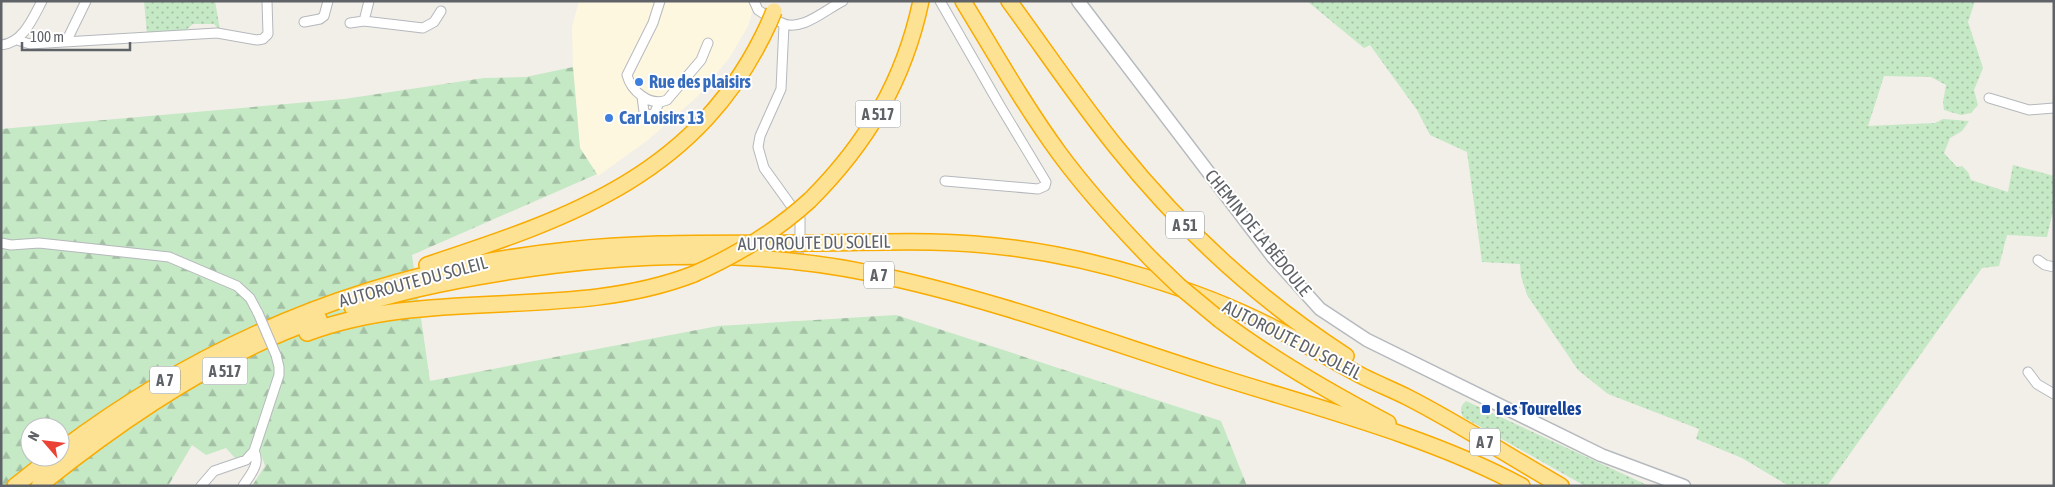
<svg xmlns="http://www.w3.org/2000/svg" width="2055" height="487" font-family="'Asap Condensed',sans-serif">
	<defs>
		<pattern id="grass-dots" width="8" height="8" patternUnits="userSpaceOnUse" patternTransform="scale(1.25)"><rect width="8" height="8" fill="#c5e8c5"/><path d="M2 2h.1M6 6h.1" fill="none" stroke="#a3c0a4" stroke-width="1.8" stroke-linecap="round"/></pattern>
		<pattern id="forest-firs" width="22" height="20" patternUnits="userSpaceOnUse" patternTransform="scale(1.25)"><rect width="22" height="20" fill="#c5e8c5"/><path d="M5 1l3.5 6h-7zM16 11l3.5 6h-7z" fill="#a3c0a4"/></pattern>
	</defs>
	<rect width="100%" height="100%" fill="#f1efe8"/>
	<path fill="#fef7e0" d="M579,1H747L753,10L748,26L730,57L698,96L648,140L598,176L580,148L573,68L572,27Z"/>
	<path fill="url(#grass-dots)" d="M144,1H215L220,30L214,24H193L186,30L147,34Z
		M1307,1H1975L1968,22L1983,68L1974,90L1978,105L1971,113L1961,115L1944,110L1943,102L1946,85L1931,77L1884,76L1868,126L1935,123L1943,119L1969,121L1962,131L1950,138L1944,153L1957,167L1962,166L1968,172L1971,180L2008,192L2013,165L2054,176V206L2047,237L2007,235L1999,266L1982,268L1827,486H1789L1742,458L1696,439L1699,429L1608,394L1578,370L1527,295L1521,276L1520,264L1482,262L1467,152L1430,135L1417,110L1370,45L1364,48Z
		M1466,401L1647,485L1650,486H1585L1463,417C1460,410 1460,406 1466,401Z"/>
	<path fill="url(#forest-firs)" fill-rule="evenodd" d="M573,67L580,148L597,174L412,255L430,381L718,326L896,315L1221,421L1247,486H252L265,466L256,440L242,457L235,458L226,448L206,455L192,445L168,486H1V129L344,99L484,78L526,77ZM30,427H60V457H30Z"/>
	<g fill="none" stroke-linecap="round" stroke-linejoin="round">
		<path stroke="#ccccc8" stroke-width="9" stroke-dasharray="9 4.5" stroke-linecap="butt" d="M799,271L800,239"/>
		<g stroke="#b5b8bc" stroke-width="11">
			<path id="street" d="M660,1L653,23L627,75C631,91 650,107 667,100L701,60L708,43
				M754,1L758,10L764,14
				M940,1L999,104L1046,182L1045,186L1038,189L945,181
				M364,21L369,1
				M304,22L320,19L324,16L328,1
				M780,22C800,34 826,9 843,1
				M350,23L364,21L423,28L434,22L441,11
				M784,25L781,89L760,136L758,147L764,168L800,218V234
				M17,40L30,44L217,33L257,40L263,39L268,34L267,1
				M66,42L86,1
				M1,45C23,43 33,18 42,1
				M642,97L644,112L649,115L654,114L659,103
				M1989,98L2029,110L2054,108
				M1,243L11,245L39,243L169,257L237,286L250,298L258,313
				M2038,260L2045,265L2054,267
				M2028,372L2037,384L2054,394
				M201,486L214,471L246,460L254,451L279,375V367L276,355
				M243,486C250,475 261,464 254,451"/>
		</g>
		<g stroke="#b6babf" stroke-width="15">
			<path id="secondary" d="M1078,1L1273,257L1320,309L1367,340L1601,455L1684,486"/>
		</g>
		<g stroke="#f9ab00" stroke-width="18">
			<path id="highway" d="M963,1C994,52 1024,105 1059,153C1087,191 1119,226 1151,259
				M1009,1C1045,50 1079,101 1117,148C1182,229 1259,300 1346,356
				M810,200C867,143 904,81 921,1
				M427,265C573,217 700,174 769,23
				M352,307C400,291 450,281 500,273C622,253 748,248 869,273C987,297 1100,339 1213,375C1314,407 1429,436 1522,486
				M1220,320C1273,360 1329,392 1388,423
				M307,333C432,286 570,322 694,274
				M60,451C211,337 381,269 569,250C649,241 730,244 810,243C851,243 891,241 931,242C1003,243 1076,256 1145,277C1188,290 1231,306 1272,327C1303,342 1333,361 1364,377C1378,384 1393,390 1407,397C1460,424 1510,457 1561,486
				M15,486L52,457
				M39,486C121,420 219,353 319,319"/>
		</g>
		<use href="#street" stroke="#fff" stroke-width="9"/>
		<use href="#secondary" stroke="#fff" stroke-width="12"/>
		<use href="#highway" stroke="#fde293" stroke-width="15"/>
		<g stroke="#b5b8bc" stroke-width="11" stroke-linecap="butt">
			<path id="street-bridge" d="M258,313L276,355"/>
		</g>
		<g stroke="#f9ab00" stroke-width="18" stroke-linecap="butt">
			<path id="highway-bridge" d="M769,23L774,11
				M1151,259L1179,286L1220,320
				M694,274C737,255 775,232 810,200"/>
		</g>
		<use href="#street-bridge" stroke="#fff" stroke-width="9"/>
		<use href="#highway-bridge" stroke="#fde293" stroke-width="15"/>
	</g>
	<g fill="#3f7fe0" stroke="#fff" stroke-width="2">
		<circle cx="639" cy="82" r="5"/>
		<circle cx="609" cy="118" r="5"/>
	</g>
	<rect fill="#1a4fb4" stroke="#fff" stroke-width="2" x="1481" y="404" width="10" height="10" rx="2.5"/>
	<g text-anchor="middle" stroke-width="4" stroke-linejoin="round" paint-order="stroke">
		<g fill="#fff" stroke="#8f9295" stroke-width="1">
			<rect x="855.5" y="100.5" width="45" height="27" rx="4"/>
			<rect x="1166" y="211.5" width="38" height="27" rx="4"/>
			<rect x="864" y="261.5" width="30" height="27" rx="4"/>
			<rect x="202.5" y="357.5" width="45" height="27" rx="4"/>
			<rect x="150" y="366.5" width="30" height="27" rx="4"/>
			<rect x="1470" y="428.5" width="30" height="27" rx="4"/>
		</g>
		<g font-size="16" font-weight="bold" fill="#5f6368">
			<text x="878" y="120">A 517</text>
			<text x="1185" y="231">A 51</text>
			<text x="879" y="281">A 7</text>
			<text x="225" y="377">A 517</text>
			<text x="165" y="386">A 7</text>
			<text x="1485" y="448">A 7</text>
		</g>
		<g font-size="18" font-weight="bold" fill="#366cbe" stroke="#fff" text-anchor="start">
			<text x="649" y="88">Rue des plaisirs</text>
			<text x="619" y="124">Car Loisirs 13</text>
		</g>
		<g font-size="18" fill="#5f6368" stroke="#fff">
			<text transform="translate(1258 233) rotate(51)" y="6">CHEMIN DE LA BÉDOULE</text>
			<text transform="translate(814 243) rotate(-1)" y="6">AUTOROUTE DU SOLEIL</text>
			<text transform="translate(413 282) rotate(-15)" y="6">AUTOROUTE DU SOLEIL</text>
			<text transform="translate(1292 340) rotate(27)" y="6">AUTOROUTE DU SOLEIL</text>
		</g>
		<g font-size="18" font-weight="bold" fill="#164399" stroke="#fff" text-anchor="start">
			<text x="1496" y="415">Les Tourelles</text>
		</g>
	</g>
	<rect width="2055" height="487" fill="none" stroke="#5f6368" stroke-width="5"/>
	<g transform="translate(45 442) rotate(298)"><circle r="24" fill="#ffffff" stroke="#bfc1c3"/>
	<path d="M0-4L9 19L0 12L-9 19Z" fill="#ea4335"/>
	<text y="-8" font-size="14" font-weight="bold" text-anchor="middle" fill="#5f6368">N</text>
	</g>
	<path d="M22 42v8h108v-8" fill="none" stroke="#5f6368" stroke-width="2.5"/>
	<text x="30" y="42" font-size="15" fill="#5f6368" stroke="#ffffff" stroke-width="4" paint-order="stroke">100 m</text>
</svg>
